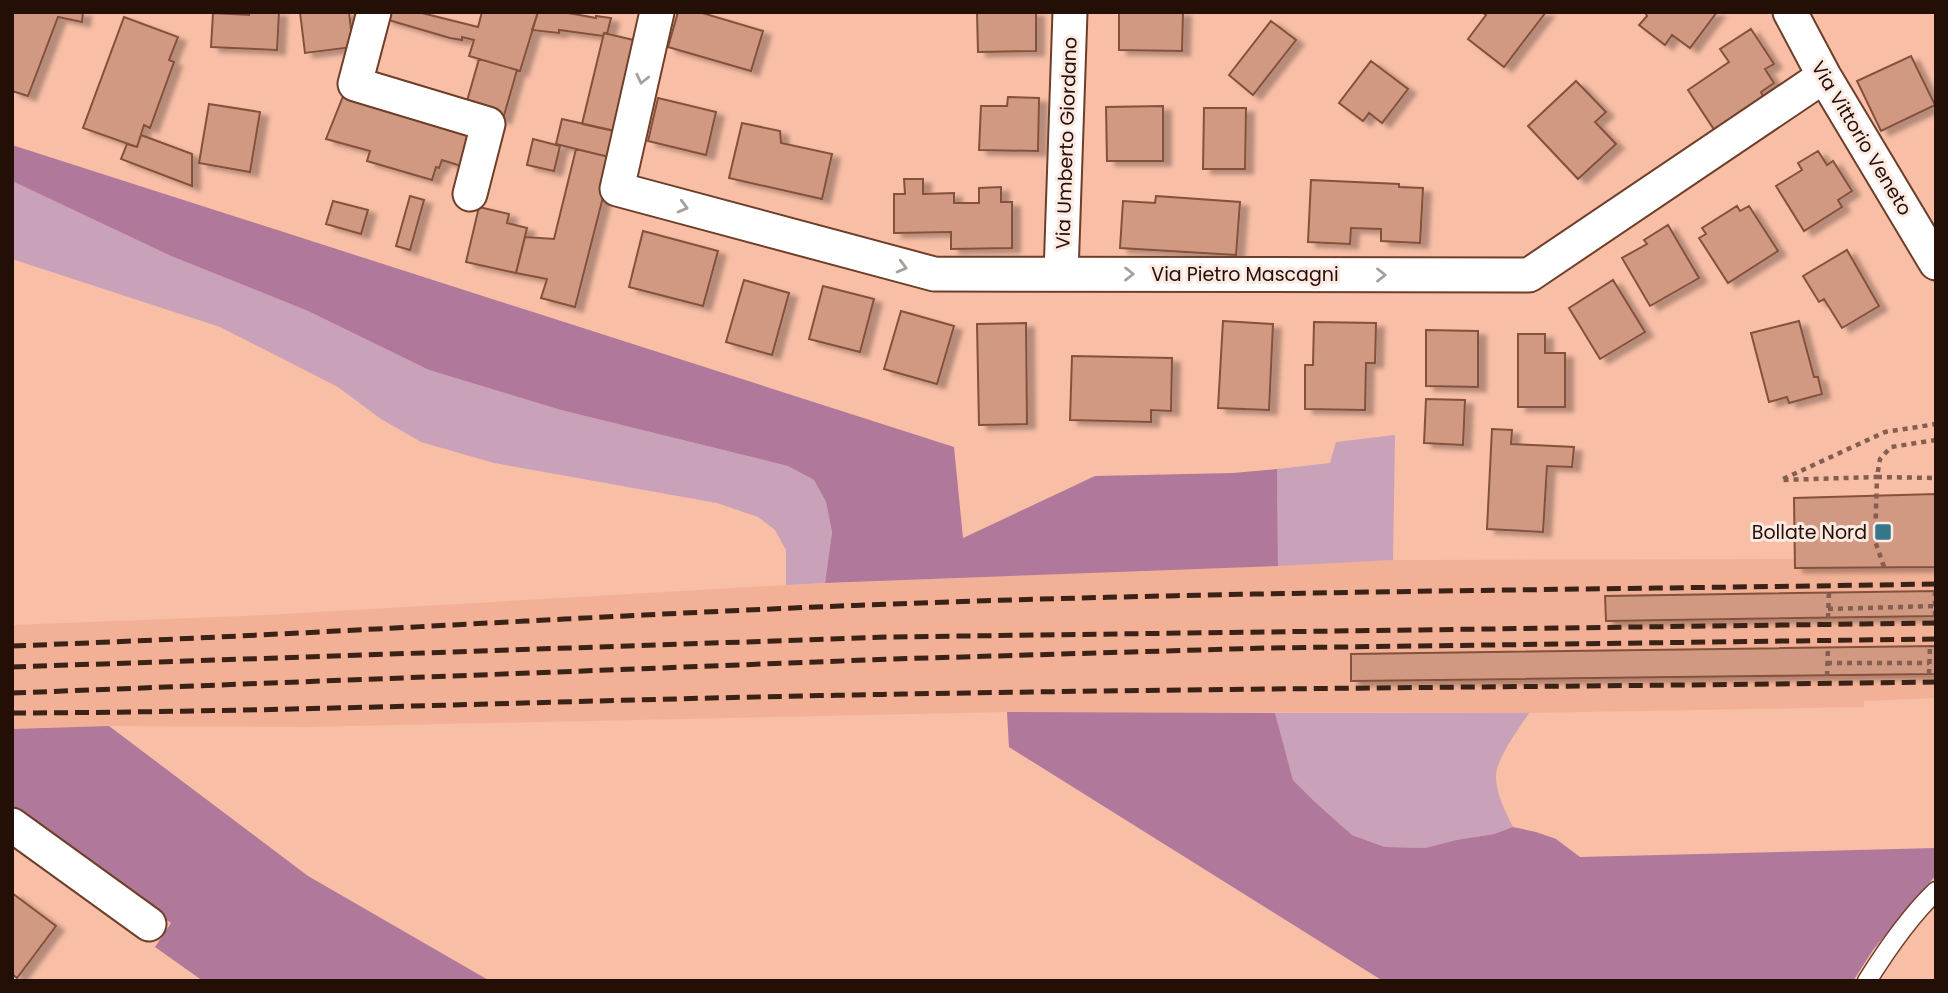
<svg xmlns="http://www.w3.org/2000/svg" width="1948" height="993" font-family="Poppins,sans-serif">
	<defs>
		<filter id="shadow"><feDropShadow dx="8" dy="4.5" stdDeviation="2" flood-color="#0004"/></filter>
	</defs>
	<rect width="100%" height="100%" fill="#f8bea6"/>
	<path fill="#f2b196" d="M1936,494V698L1864,701V707L1529,713L1007,712L305,727L109,726L12,729V625L266,615L786,585L1393,560L1795,559L1794,498Z"/>
	<path fill="#c9a1b8" d="M12,181L171,256L308,311L429,370L561,410L788,466L814,480L826,502L832,532L825,583L786,585V550L775,530L758,517L717,503L494,463L421,442L381,419L338,387L220,327L12,259Z
		M1395,435L1393,560L1278,566L1277,469L1330,463L1336,442Z
		M1275,713H1529C1520,727 1496,759 1496,776C1496,794 1505,811 1513,827L1494,834L1456,840L1425,848L1385,847L1352,835L1316,803L1293,780Z"/>
	<path fill="#b0789a" d="M12,145L954,447L963,538L1095,476L1233,473L1277,469L1278,566L825,583L832,532L826,502L814,480L788,466L561,410L429,370L308,311L171,256L12,181Z
		M1007,712L1275,713L1293,780L1316,803L1352,835L1385,847L1425,848L1456,840L1494,834L1513,827L1536,832L1556,839L1580,857L1936,848V875L1873,950L1853,981H1383L1009,747Z
		M109,726L308,876L490,981H203L155,947L171,923L12,807V729Z"/>
	<path fill="#d19982" stroke="#84513c" stroke-width="2" filter="url(#shadow)" d="M12,12H83L82,22L58,17L28,96L12,91Z
		M249,12H279L277,50L211,47L213,13L249,15Z
		M300,12H349L353,47L305,53Z
		M386,12H418L478,27L482,12H538L520,71L469,56L474,40L462,37V40L450,38L385,19Z
		M538,12H563L596,18V16L611,18L607,34L604,33L603,36L559,30V33L532,30Z
		M678,12H699L763,31L751,71L668,47Z
		M977,12H1036V51L978,52Z
		M1119,12H1183L1182,51L1119,50Z
		M1482,12H1546L1504,67L1468,39L1486,15Z
		M1645,12H1717L1690,48L1672,35L1665,45L1639,25L1647,16Z
		M124,17L178,37L169,60L174,62L150,128L144,125L137,147L83,128Z
		M1271,21L1296,40L1253,95L1229,75Z
		M1751,29L1774,64L1765,69L1774,83L1761,92L1764,98L1715,131L1688,90L1729,62L1720,49Z
		M604,33L646,43L623,133L582,124Z
		M1911,56L1935,105L1881,131L1857,81Z
		M479,59L517,70L503,119L465,108Z
		M1371,61L1408,89L1382,123L1369,113L1363,121L1339,103Z
		M1576,81L1606,112L1595,122L1616,144L1578,179L1528,126Z
		M344,94L471,131L461,166L442,160L439,168L436,167L432,180L367,161L370,151L326,139Z
		M1008,97L1039,98L1038,151L979,150L981,106H1007Z
		M658,98L716,112L706,155L648,141Z
		M209,104L260,112L250,172L199,163Z
		M1163,106V161H1107L1106,107Z
		M1204,108H1246L1245,169H1203Z
		M562,119L620,132L613,158L556,144Z
		M742,123L780,131L781,143L832,154L822,199L729,178Z
		M141,135L192,154V186L121,159L127,144L137,147Z
		M533,139L560,146L554,171L527,165Z
		M576,149L613,158L575,307L541,298L547,279L516,273L525,237L554,239Z
		M1818,151L1827,165L1833,161L1852,191L1838,200L1842,207L1804,231L1776,186L1802,170L1798,163Z
		M904,179H923V194L954,193V203H979V188L1001,187V202H1012V248L951,249V232L894,233V194H905Z
		M1311,180L1399,184V187L1423,188L1420,243L1381,241V229L1351,228L1350,244L1308,242Z
		M410,196L424,200L410,250L396,246Z
		M1156,196L1240,202L1236,255L1120,248L1123,201L1155,203Z
		M333,201L368,210L361,234L326,224Z
		M1737,206L1740,211L1749,206L1778,251L1728,283L1699,238L1706,234L1702,228Z
		M479,207L509,214L507,223L527,228L516,273L466,262Z
		M1668,225L1699,278L1650,306L1622,258L1647,244L1644,240Z
		M643,231L718,251L703,306L629,287Z
		M1847,250L1879,306L1842,328L1824,299L1819,302L1803,276Z
		M744,280L789,293L772,355L726,342Z
		M1613,280L1645,332L1600,359L1569,308Z
		M823,286L874,299L860,352L809,339Z
		M901,311L954,326L937,384L884,369Z
		M1223,321L1273,324L1269,410L1218,408Z
		M1799,321L1814,377H1818L1822,394L1789,403L1787,397L1769,402L1751,333Z
		M1314,322L1376,323L1375,363H1366L1365,410L1305,409V365H1313Z
		M1026,323L1027,424L979,425L977,324Z
		M1426,330L1478,331V387L1426,386Z
		M1518,334H1545V353H1565V407H1518Z
		M1072,356L1172,358L1171,411L1151,410V422L1070,420Z
		M1426,399L1465,400L1463,445L1424,443Z
		M1492,429L1512,430L1511,444L1574,447L1572,467L1547,466L1543,532L1487,529Z
		M1936,494V567L1795,568L1794,498Z
		M1936,591V616L1606,621L1605,596Z
		M1936,646V674L1351,681V654Z
		M12,893L56,926L17,978L12,974Z"/>
	<g fill="none" stroke-linecap="round" stroke-linejoin="round">
		<g stroke="#6e3e29" stroke-width="21">
			<path id="service" d="M1867,981C1887,949 1909,917 1936,891"/>
		</g>
		<g stroke="#6e3e29" stroke-width="37">
			<path id="minor" d="M374,12L355,84L488,124L470,194
				M657,12L617,189L934,274L1529,275L1824,76
				M1790,12L1824,76L1936,263
				M1061,274L1070,12
				M12,825L149,924"/>
		</g>
		<path stroke="#845e4f" stroke-width="4.5" stroke-dasharray="5 5" stroke-linecap="butt" d="M1936,440L1891,447L1880,459L1877,477L1936,478
			M1884,567L1875,541L1877,477L1781,480L1885,432L1936,424
			M1828,609L1935,606
			M1935,616V591
			M1828,618L1829,592
			M1827,663H1929
			M1929,674L1930,646
			M1827,676L1828,648"/>
		<use href="#service" stroke="#fff" stroke-width="18"/>
		<use href="#minor" stroke="#fff" stroke-width="33"/>
		<path stroke="#3a2217" stroke-width="5" stroke-dasharray="14 7" stroke-linecap="butt" d="M12,646C305,635 598,615 891,604C1239,591 1588,590 1936,584
			M12,667L890,637L1936,623
			M12,693L893,659L1265,648L1936,639
			M12,713C293,712 573,700 853,695C1214,688 1575,687 1936,682"/>
	</g>
	<defs><path id="oneway-chevron" d="M-2-3.5L2.5 0L-2 3.5" fill="none" stroke-width="1.6" stroke-linecap="round" stroke-linejoin="round" transform="scale(1.75)"/></defs>
	<g stroke="#a79f9b">
		<use href="#oneway-chevron" transform="translate(642 79) rotate(103)"/>
		<use href="#oneway-chevron" transform="translate(683 207) rotate(15)"/>
		<use href="#oneway-chevron" transform="translate(902 267) rotate(15)"/>
		<use href="#oneway-chevron" transform="translate(1129 274)"/>
		<use href="#oneway-chevron" transform="translate(1381 275)"/>
	</g>
	<rect fill="#36758a" stroke="#fce9e2" stroke-width="2.5" x="1874" y="523" width="18" height="18" rx="3.5"/>
	<g text-anchor="middle" stroke-width="6" stroke-linejoin="round" paint-order="stroke">
		<g font-size="19" fill="#230f06" stroke="#fce9e2">
			<text transform="translate(1862 138) rotate(59)" y="7">Via Vittorio Veneto</text>
			<text transform="translate(1066 143) rotate(-88)" y="7">Via Umberto Giordano</text>
			<text x="1245" y="281">Via Pietro Mascagni</text>
		</g>
		<g font-size="19" fill="#230f06" stroke="#fce9e2" text-anchor="end">
			<text x="1867" y="539">Bollate Nord</text>
		</g>
	</g>
	<rect width="1948" height="993" fill="none" stroke="#230f06" stroke-width="28"/>
</svg>
